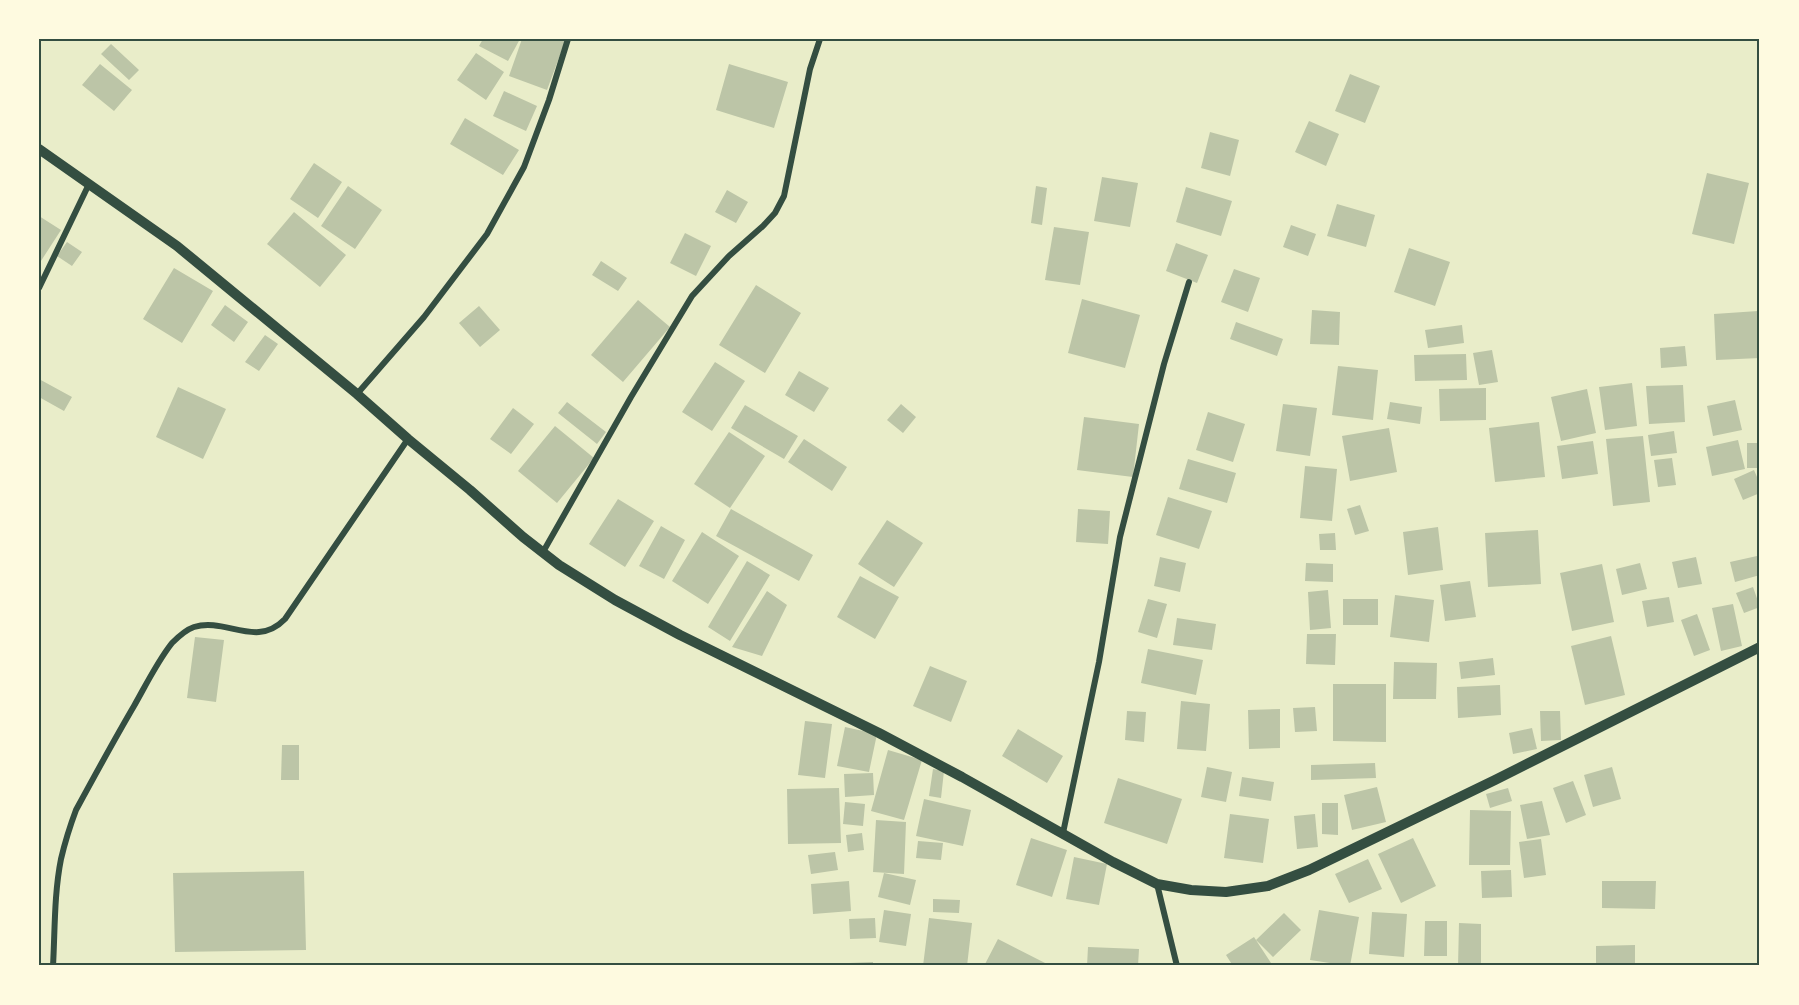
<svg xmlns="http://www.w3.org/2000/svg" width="1799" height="1005" font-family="'Source Sans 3',sans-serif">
	<rect width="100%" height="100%" fill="#e9edc9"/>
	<path fill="#bcc5a7" d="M483,39H520L508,61L479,46Z
		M522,39H566L547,90L509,76Z
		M111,44L139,70L129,80L101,54Z
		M476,53L504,72L486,100L457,80Z
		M100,64L132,90L114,111L82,85Z
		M729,64L788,82L774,128L716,110Z
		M1350,74L1380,86L1365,123L1335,111Z
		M504,91L537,106L526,131L493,116Z
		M465,118L519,150L503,175L450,144Z
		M1309,121L1339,134L1326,166L1295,152Z
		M1210,132L1239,140L1230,176L1201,168Z
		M314,163L342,182L318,218L290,199Z
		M1707,173L1749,183L1734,244L1692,234Z
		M1102,177L1138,183L1130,227L1094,221Z
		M348,186L382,210L355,249L321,226Z
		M1036,186L1047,188L1042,225L1031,223Z
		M1186,187L1232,201L1221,236L1176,222Z
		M727,190L748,202L736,223L715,212Z
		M1337,204L1375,215L1366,247L1327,236Z
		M294,212L346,255L320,287L267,244Z
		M39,216L61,230L39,264Z
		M1291,225L1316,234L1308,256L1283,247Z
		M1054,227L1089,232L1080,285L1045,280Z
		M685,233L711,246L696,276L670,263Z
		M67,242L82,252L72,266L57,256Z
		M1176,243L1208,255L1197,283L1166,271Z
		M1409,248L1450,262L1435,306L1394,292Z
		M601,261L627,278L618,291L592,275Z
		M174,268L213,291L182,343L143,319Z
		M1234,269L1260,278L1248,312L1221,302Z
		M756,285L801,313L765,373L719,345Z
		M1082,299L1140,315L1125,368L1068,353Z
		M638,300L670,327L623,382L591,355Z
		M225,305L248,322L234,342L211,325Z
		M479,306L500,330L480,347L459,323Z
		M1312,310L1340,312L1339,345L1310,344Z
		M1758,311L1760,358L1716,360L1714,314Z
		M1236,322L1283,339L1277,356L1230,339Z
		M1462,325L1464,343L1428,348L1425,330Z
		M265,335L278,344L259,371L245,362Z
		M1685,346L1687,366L1661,368L1660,348Z
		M1492,350L1498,382L1479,385L1473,353Z
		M1466,354L1467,380L1415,381L1414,355Z
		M715,362L745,381L712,431L682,412Z
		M1338,366L1378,370L1373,420L1332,415Z
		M799,371L829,388L814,412L785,395Z
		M39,379L72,397L64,411L39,397Z
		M1632,383L1637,426L1605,430L1599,387Z
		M1683,385L1685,422L1649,424L1646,386Z
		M178,387L226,409L203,459L156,437Z
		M1486,388V420L1440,421L1439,389Z
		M1587,389L1596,433L1561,441L1551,397Z
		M1735,400L1742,430L1713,436L1707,406Z
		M567,402L606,432L597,444L558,413Z
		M1390,402L1422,407L1420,424L1387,419Z
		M901,404L916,417L903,433L887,420Z
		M1283,404L1317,408L1310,456L1276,451Z
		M745,405L798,436L784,459L731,428Z
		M513,408L534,424L511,454L490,439Z
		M1208,412L1245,424L1233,462L1196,450Z
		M1084,417L1139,424L1133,477L1077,470Z
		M1539,422L1545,477L1495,482L1489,428Z
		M555,426L594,458L557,503L518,471Z
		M1389,428L1397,472L1350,481L1342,436Z
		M1674,431L1677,453L1651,456L1648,435Z
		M729,432L765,456L730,508L694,484Z
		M1643,436L1650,502L1613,506L1606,439Z
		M804,439L847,467L832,491L788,462Z
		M1738,440L1745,469L1712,476L1706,447Z
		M1593,441L1598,474L1562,479L1557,446Z
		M1747,443H1759L1760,468H1747Z
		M1672,458L1676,485L1658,487L1654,460Z
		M1188,459L1236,473L1227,503L1179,489Z
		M1305,466L1337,469L1332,521L1300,518Z
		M1754,470L1760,484V493L1743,500L1734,479Z
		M1168,497L1212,511L1199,549L1156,535Z
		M618,499L654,521L625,567L589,544Z
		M1360,505L1369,531L1355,535L1347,509Z
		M731,509L813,555L799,581L716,536Z
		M1078,509L1110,511L1108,544L1076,542Z
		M887,520L923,543L894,587L858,564Z
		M661,526L685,540L664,579L639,566Z
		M1438,527L1443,570L1408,575L1403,532Z
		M1538,530L1541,584L1488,587L1485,533Z
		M702,532L739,556L708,604L672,581Z
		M1335,533L1336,550H1320L1319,534Z
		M1757,556L1760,567V575L1735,582L1730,562Z
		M1160,557L1186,563L1180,592L1154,586Z
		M1696,557L1702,584L1678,588L1672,562Z
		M747,561L770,575L730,641L708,627Z
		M1306,563L1333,564V582L1305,581Z
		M1640,563L1647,589L1622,595L1616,569Z
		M1602,564L1614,622L1572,631L1560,573Z
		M860,576L899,597L875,639L837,617Z
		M1470,581L1476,617L1445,621L1440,585Z
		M1753,587L1760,607L1744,613L1736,593Z
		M1328,590L1331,628L1310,630L1308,592Z
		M767,591L787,605L762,656L732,647Z
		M1395,595L1434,600L1429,642L1390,637Z
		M1669,597L1674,622L1647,627L1642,601Z
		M1148,599L1167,604L1157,638L1138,632Z
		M1343,599H1378V625H1343Z
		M1733,604L1742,646L1721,651L1712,608Z
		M1697,614L1710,650L1694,656L1681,620Z
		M1177,618L1216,624L1212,650L1173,645Z
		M1307,634H1336L1335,665L1306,664Z
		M1611,636L1625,695L1585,705L1571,646Z
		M195,637L224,640L216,702L187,698Z
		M1148,649L1203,660L1196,695L1141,683Z
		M1493,658L1495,675L1461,679L1459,662Z
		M1394,662L1437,663L1436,699H1393Z
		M930,666L967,681L951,722L913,706Z
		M1333,684H1386V742L1333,741Z
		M1500,685L1501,715L1458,718L1457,687Z
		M1181,701L1210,704L1206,751L1177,749Z
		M1315,707L1317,731L1295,732L1293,708Z
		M1280,709V748L1249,749L1248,710Z
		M1127,711L1146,712L1144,742L1125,740Z
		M1540,711H1560L1561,740L1541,741Z
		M805,721L832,724L825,778L798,775Z
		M845,727L877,734L869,772L837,766Z
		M1532,728L1537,749L1513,754L1509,733Z
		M1018,729L1063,756L1047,783L1002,756Z
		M282,745H299V780H281Z
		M888,750L922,760L904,820L871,811Z
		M1375,763L1376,778L1311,780V765Z
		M1207,767L1232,772L1226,802L1201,797Z
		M1612,767L1621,799L1593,807L1584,775Z
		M933,769L944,771L941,798L929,796Z
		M873,773L874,795L845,797L844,774Z
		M1242,777L1274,782L1271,801L1239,796Z
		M1118,778L1182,799L1167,844L1104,823Z
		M1573,781L1586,815L1566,823L1553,788Z
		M1377,787L1386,822L1352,830L1344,795Z
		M839,788L841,843L788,844L787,789Z
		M1508,788L1512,801L1490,808L1486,794Z
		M924,799L971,810L963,846L916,836Z
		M1542,801L1550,835L1527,839L1520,805Z
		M845,802L865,804L863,826L843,824Z
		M1322,803H1338V835L1322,834Z
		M1470,810L1511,811L1510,865H1469Z
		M1230,814L1269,819L1263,863L1224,858Z
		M1315,814L1318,847L1297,849L1294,816Z
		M876,820L906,822L904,874L873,872Z
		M862,833L864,850L848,852L846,835Z
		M1031,838L1067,850L1052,897L1016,885Z
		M1413,838L1436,886L1401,903L1378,854Z
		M1541,839L1546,875L1524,878L1519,842Z
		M918,841L943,843L941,860L916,858Z
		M835,852L838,870L811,874L808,855Z
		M1074,857L1107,864L1099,905L1066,899Z
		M1368,859L1382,889L1349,903L1335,874Z
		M1511,870L1512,897L1482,898L1481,871Z
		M304,871L306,950L175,952L173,873Z
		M884,873L916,880L910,905L878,897Z
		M849,881L851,911L813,914L811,884Z
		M1602,881H1656L1655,909L1602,908Z
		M933,899L960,900L959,913L933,912Z
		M884,910L911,914L906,946L879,942Z
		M1319,910L1359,917L1350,966L1310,960Z
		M1372,912L1407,914L1404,957L1369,954Z
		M1284,913L1301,930L1273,957L1256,940Z
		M875,918L876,938L850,939L849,919Z
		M929,918L972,923L967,966H923Z
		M1425,921H1447V956H1424Z
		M1459,923L1481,924V966H1458Z
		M1254,937L1273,966H1233L1226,955Z
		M998,939L1051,966H984Z
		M1635,945V966H1596V946Z
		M1088,947L1139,949L1138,966H1087Z
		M873,962V966H849V963Z"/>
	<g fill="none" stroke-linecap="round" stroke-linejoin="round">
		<path stroke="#344e41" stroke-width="6" d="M39,288L89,184
			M357,394L424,317L487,234L524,167L549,100L568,39
			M543,552L631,397L692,296L729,256L763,226L775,213L784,196L810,69L820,39
			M1063,833L1099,662L1120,537L1164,364L1189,282
			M1157,884L1177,966
			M53,966C55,931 54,894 61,859C65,842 70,826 76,810C95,775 114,740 134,706C146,685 157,662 172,643C178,637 185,630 194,627C226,617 256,649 285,619L408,439"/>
		<path stroke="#344e41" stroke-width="10" d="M39,149L177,246L357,394L408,439L470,490L523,537L559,565L615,600L680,635L879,733L962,777L1113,862L1157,884L1191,890L1226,892L1268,886L1309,870L1495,780L1760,647"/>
	</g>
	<rect width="1799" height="1005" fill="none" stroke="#fefae0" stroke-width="81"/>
	<rect x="40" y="40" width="1718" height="924" fill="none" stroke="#344e41" stroke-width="2"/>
</svg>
